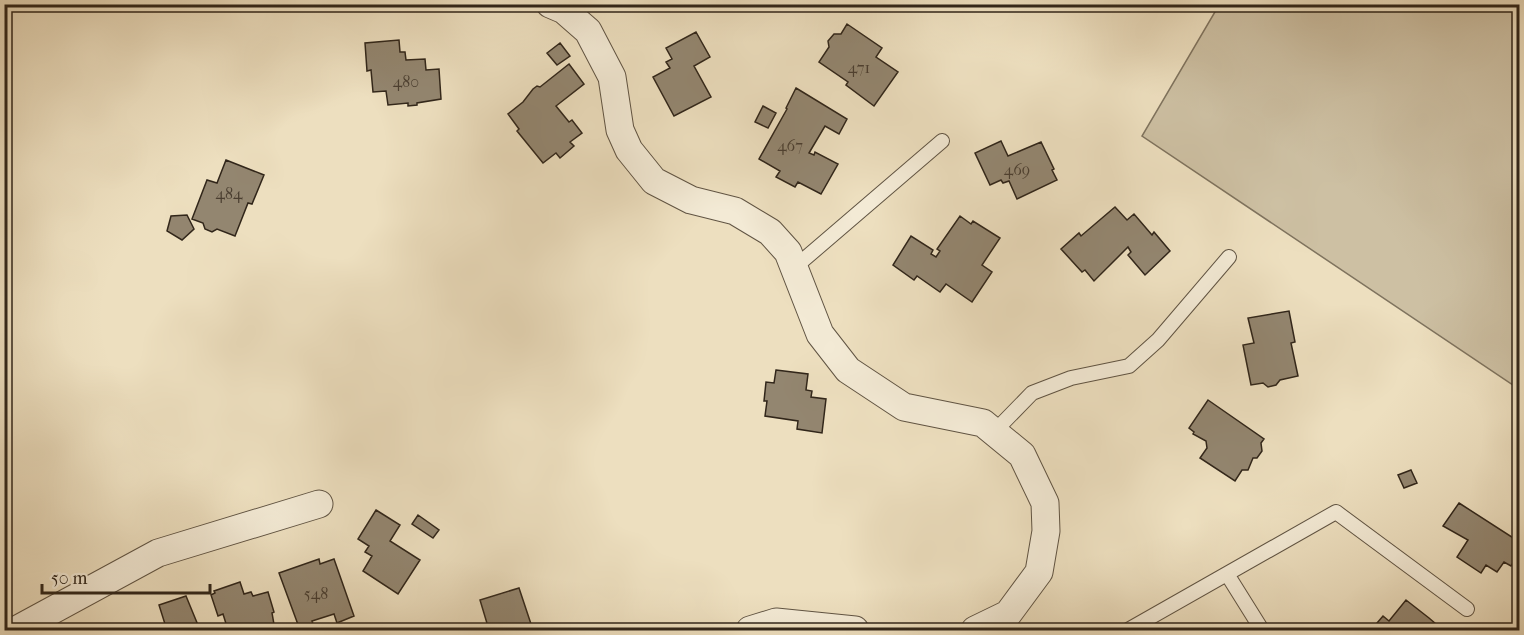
<svg xmlns="http://www.w3.org/2000/svg" width="1524" height="635" font-family="'IM FELL French Canon',serif">
	<rect width="100%" height="100%" fill="#eddfbf"/>
	<filter id="stains"><feTurbulence type="fractalNoise" baseFrequency=".00333" numOctaves="4"/><feColorMatrix values="0 0 0 0 .2 0 0 0 0 .09 0 0 0 0 .02 0 0 0 .5 -.17"/></filter>
	<radialGradient id="worn" r=".72"><stop offset=".6" stop-color="#630" stop-opacity="0"/><stop offset="1" stop-color="#630" stop-opacity=".3"/></radialGradient>
	<path fill="#cdc0a3" stroke="#7f735e" stroke-width="1.5" d="M1219,5H1519V389L1142,136Z"/>
	<path fill="#938670" stroke="#31261a" stroke-width="1.5" d="M847,24L882,48L876,57L898,72L874,106L846,85L848,82L819,62L829,47L828,41L834,34H841Z
		M696,32L710,57L694,66L711,97L674,116L653,77L670,68L666,62L672,59L666,48Z
		M399,40L400,52H405L406,60L425,59L426,70L439,69L441,99L417,103V105L408,106V103L388,105L386,91L373,92L371,70L367,71L365,43Z
		M560,43L570,56L557,65L547,53Z
		M569,64L584,84L556,106L569,122L572,120L582,133L570,142L574,146L560,158L556,153L543,163L517,131L519,129L508,114L523,102L533,89L537,86L540,87Z
		M796,88L847,119L839,134L825,126L809,153L814,155L815,152L838,164L821,194L798,182L795,187L776,177L780,171L759,159L787,109L786,108Z
		M763,106L776,113L768,128L755,122Z
		M1001,141L1008,156L1041,142L1054,169L1052,170L1057,180L1017,199L1009,181L1003,183L1001,180L990,185L975,153Z
		M226,160L264,175L252,204L248,203L235,236L217,229L212,232L205,229L203,223L192,219L207,180L217,183Z
		M1115,207L1127,220L1134,214L1152,235L1154,232L1170,251L1145,275L1128,255L1131,252L1128,247L1094,281L1085,270L1082,272L1061,249L1079,233L1081,236Z
		M187,215L194,229L182,240L167,231L171,216Z
		M960,216L971,224L973,221L1000,238L982,265L992,272L972,302L946,284L940,292L917,276L914,280L893,265L911,236L933,250L931,254L936,257L940,251L937,249Z
		M1289,311L1295,342L1291,343L1298,376L1280,380L1276,385L1268,387L1263,383L1251,385L1243,345L1254,343L1248,318Z
		M776,370L808,374L806,390L812,391L811,397L826,399L822,433L797,429L798,421L765,416L767,401H764L766,382L774,383Z
		M1208,400L1264,439L1261,443L1262,451L1257,458H1253L1248,470H1242L1235,481L1200,458L1207,448L1206,441L1193,434L1194,432L1189,428Z
		M1411,470L1417,483L1404,488L1398,475Z
		M1459,503L1518,541L1515,545L1520,549V552L1511,566L1504,562L1497,572L1486,565L1481,573L1457,557L1468,540L1443,526Z
		M376,510L400,525L390,541L420,560L398,594L363,571L372,556L365,552L369,546L358,539Z
		M418,515L439,530L433,538L412,524Z
		M319,559L320,564L334,559L354,616L337,623L334,614L312,621L315,630H300L279,573Z
		M240,582L244,594L251,592L253,596L268,592L274,612L272,613L275,630H264V628L255,630H228L223,614L218,616L211,595L215,593L214,591Z
		M519,588L533,630H489L480,600Z
		M186,596L200,630H153L165,624L159,605Z
		M1406,600L1429,618L1443,630H1371L1383,616L1389,621Z"/>
	<g fill="none" stroke-linecap="round" stroke-linejoin="round">
		<g stroke="#605443" stroke-width="16">
			<path id="service" d="M794,268L942,141
				M994,432L1032,393L1071,378L1129,366L1158,340L1229,257
				M1227,574L1262,630
				M1128,630L1336,512L1467,609"/>
		</g>
		<g stroke="#605443" stroke-width="29">
			<path id="minor" d="M550,4L564,10L588,31L612,77L620,130L629,150L654,181L691,200L735,211L770,232L788,252L820,334L848,370L904,407L983,423L1022,455L1045,503L1046,531L1039,572L1008,614L975,630
				M16,630L158,553L319,504
				M750,630L776,622L855,630"/>
		</g>
		<use href="#service" stroke="#f3ead5" stroke-width="14"/>
		<use href="#minor" stroke="#f3ead5" stroke-width="27"/>
	</g>
	<g text-anchor="middle" stroke-width="5" stroke-linejoin="round" paint-order="stroke">
		<g font-size="16" fill="#4a3e30">
			<text x="859" y="73">471</text>
			<text x="406" y="87">480</text>
			<text x="790" y="151">467</text>
			<text x="1017" y="175">469</text>
			<text x="229" y="199">484</text>
			<text x="316" y="599">548</text>
		</g>
	</g>
	<rect width="1524" height="635" fill="none" stroke="#eddfbf" stroke-width="24"/>
	<rect x="6" y="6" width="1512" height="623" fill="none" stroke="#31261a" stroke-width="3"/>
	<rect x="12" y="12" width="1500" height="611" fill="none" stroke="#31261a" stroke-width="1.5"/>
	<path d="M42 584v9h168v-9" fill="none" stroke="#31261a" stroke-width="3"/>
	<text x="51" y="584" font-size="18" fill="#31261a" stroke="#f3ead5" stroke-width="4.5" paint-order="stroke">50 m</text>
	<rect width="100%" height="100%" filter="url(#stains)"/>
	<rect width="100%" height="100%" fill="url(#worn)"/>
</svg>
